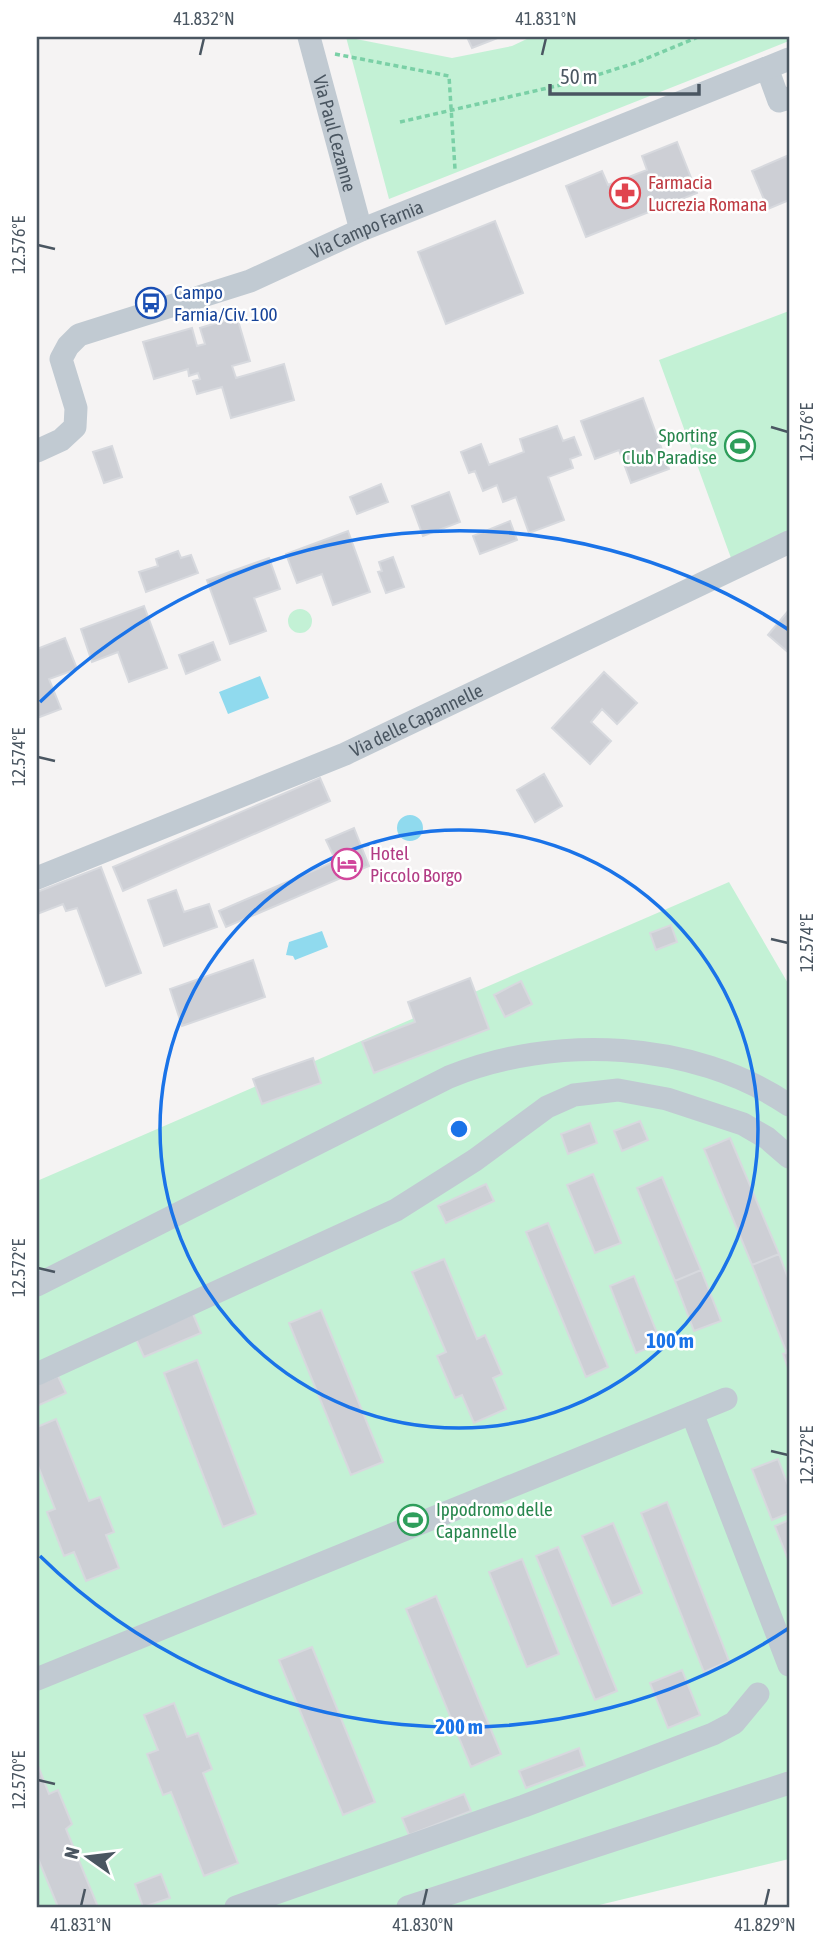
<svg xmlns="http://www.w3.org/2000/svg" width="826" height="1944" font-family="'Asap Condensed',sans-serif">
	<rect width="100%" height="100%" fill="#f5f3f3"/>
	<path fill="#c3f1d5" d="M346,37L452,58L512,46L531,37H789V41L389,199Z
		M789,311V532L731,558L659,360Z
		M288 621a12 12 0 1 1 24 0a12 12 0 1 1-24 0Z
		M729,882L789,985V1859L591,1907H37V1181Z"/>
	<path fill="#90daee" d="M260,676L269,698L228,714L219,692Z
		M397 828a13 13 0 1 1 26 0a13 13 0 1 1-26 0Z
		M322,931L328,947L295,960L293,956L286,955L289,942Z"/>
	<path fill="#cdcfd5" stroke="#d7d9de" stroke-width="2" d="M467,37H500L472,48Z
		M677,142L697,193L586,237L566,186L602,171L608,185L647,170L642,156Z
		M789,155V200L768,209L752,171Z
		M495,221L523,293L446,324L418,252Z
		M237,317L250,361L232,366L236,378L284,364L294,400L231,418L222,387L197,394L193,381L200,379L198,373L189,376L188,369L154,379L143,342L192,328L197,346L205,344L200,328Z
		M643,398L669,469L631,483L619,450L595,459L581,421Z
		M557,426L563,441L574,437L581,455L570,459L573,468L548,477L564,520L529,533L516,497L503,502L497,485L483,491L475,471L469,473L461,452L481,444L489,465L524,452L520,439Z
		M112,446L122,477L104,483L93,452Z
		M381,484L388,502L357,514L350,497Z
		M449,492L460,522L423,536L412,506Z
		M510,521L517,540L480,554L473,536Z
		M348,531L370,592L333,605L322,574L297,583L286,554Z
		M178,551L181,558L191,555L198,573L146,592L139,572L158,566L156,559Z
		M393,557L404,587L386,593L378,572L382,571L379,562Z
		M269,558L280,589L254,598L266,631L230,644L207,580Z
		M144,606L167,668L129,682L118,652L92,662L81,629Z
		M789,610V653L768,635Z
		M65,638L77,669L49,679L61,709L37,718V649Z
		M213,642L220,660L186,674L179,655Z
		M604,672L637,703L617,724L602,709L591,722L611,741L590,764L552,728Z
		M544,774L562,806L535,822L517,790Z
		M320,778L330,801L123,891L113,867Z
		M354,828L369,866L226,927L219,911L336,861L326,840Z
		M101,867L141,973L106,986L77,908L66,911L63,904L37,914V892Z
		M176,890L184,912L209,904L217,927L164,946L148,900Z
		M671,925L677,942L656,950L650,933Z
		M253,960L265,997L182,1026L170,989Z
		M470,978L489,1029L374,1073L362,1042L415,1022L408,1002Z
		M521,981L532,1004L505,1017L494,995Z
		M313,1058L321,1083L262,1104L253,1079Z
		M640,1121L648,1140L622,1151L614,1131Z
		M590,1123L597,1143L568,1154L561,1134Z
		M730,1138L779,1254L752,1265L704,1149Z
		M593,1174L621,1243L595,1253L567,1185Z
		M662,1177L701,1270L675,1281L637,1188Z
		M486,1184L494,1201L446,1223L438,1206Z
		M548,1223L608,1367L586,1377L526,1232Z
		M779,1254L789,1281V1350L786,1351L752,1265Z
		M444,1259L477,1339L485,1335L502,1374L493,1378L506,1409L474,1423L462,1395L455,1398L437,1356L446,1352L412,1272Z
		M701,1270L721,1321L694,1331L675,1281Z
		M634,1276L661,1343L636,1353L610,1286Z
		M321,1310L383,1462L351,1475L289,1323Z
		M193,1314L201,1333L144,1357L136,1339Z
		M789,1352V1371L783,1354Z
		M197,1360L256,1514L223,1527L164,1373Z
		M58,1376L66,1393L37,1406V1385Z
		M56,1419L89,1501L100,1497L114,1532L106,1535L119,1568L86,1581L74,1552L64,1556L47,1512L55,1509L37,1463V1427Z
		M778,1459L789,1488V1513L772,1520L752,1469Z
		M667,1502L729,1661L704,1672L641,1513Z
		M789,1520V1562L775,1526Z
		M613,1523L642,1593L612,1606L582,1536Z
		M558,1547L617,1691L595,1700L536,1556Z
		M522,1559L559,1654L527,1667L489,1572Z
		M436,1596L501,1754L471,1767L406,1609Z
		M312,1647L375,1802L343,1815L279,1660Z
		M682,1670L700,1715L668,1728L650,1683Z
		M174,1703L187,1737L198,1733L212,1769L203,1773L238,1863L204,1876L171,1792L163,1795L147,1754L158,1750L144,1715Z
		M579,1748L585,1766L526,1788L519,1771Z
		M37,1763L49,1794L58,1790L72,1824L66,1829L98,1907H58L37,1856Z
		M464,1794L471,1811L409,1835L402,1818Z
		M161,1874L170,1898L143,1907L135,1884Z"/>
	<g fill="none" stroke-linecap="round" stroke-linejoin="round">
		<path stroke="#7ad0a6" stroke-width="3.5" stroke-dasharray="5 3.5" stroke-linecap="butt" d="M335,54L449,76L455,169
			M400,122L578,81L638,62L698,37"/>
		<g stroke="#c1cad2" stroke-width="23">
			<path id="s1" d="M309,37L361,230"/>
			<path d="M767,68L779,101L789,98"/>
			<path id="s2" d="M37,451L61,440L75,427L76,408L61,359L68,346L79,335L250,281L361,230L789,59"/>
			<path id="s3" d="M37,878L345,754L789,542"/>
			<path d="M37,1285L449,1077C554,1034 693,1040 789,1105"/>
			<path d="M37,1374L396,1210L475,1160L547,1107L574,1095L618,1090L667,1099L743,1124L767,1138L789,1157"/>
			<path d="M692,1413L789,1665"/>
			<path d="M37,1679L726,1399"/>
			<path d="M236,1907L524,1806L713,1734L734,1723L758,1694"/>
			<path d="M408,1907L789,1783"/>
		</g>
	</g>
	<path fill="none" stroke="#4a5661" stroke-width="2.5" d="M200,55L204,38M542,55L546,38M38,245L55,249M771,427L788,432M38,757L55,761M771,939L788,943M38,1268L55,1272M771,1451L788,1455M38,1780L55,1784M81,1906L85,1889M423,1906L427,1889M765,1906L769,1889"/>
	<g fill="none" stroke="#1a73e8" stroke-width="3.5">
		<circle cx="459" cy="1129" r="299"/>
		<path d="M789 1628A598 598 0 0 1 40 1556M40 702A598 598 0 0 1 789 630"/>
	</g>
	<defs>
		<g id="pharmacy-ring" transform="scale(1.575)"><circle r="9.5" fill="#fff" stroke="#e0444e" stroke-width="1.5"/><path d="M-2-6h4v4h4v4h-4v4h-4v-4h-4v-4h4Z" fill="#e0444e"/></g>
		<g id="bus-ring" transform="scale(1.575)"><circle r="9.5" fill="#fff" stroke="#1a4fb4" stroke-width="1.5"/><path d="M-5-6H5V4H4V6H2V4H-2V6H-4V4H-5ZM-3.5-4V0h7V-4ZM-3.5 1.2v1.5H-2V1.2ZM2 1.2v1.5H3.5V1.2Z" fill="#1a4fb4"/></g>
		<g id="stadium-ring" transform="scale(1.575)"><circle r="9.5" fill="#fff" stroke="#2e9e5b" stroke-width="1.5"/><path d="M0-5a6.5 5 0 1 0 0 10a6.5 5 0 1 0 0-10ZM-3.5-1.8h7v3.6h-7Z" fill="#2e9e5b"/></g>
		<g id="hotel-ring" transform="scale(1.575)"><circle r="9.5" fill="#fff" stroke="#d1479c" stroke-width="1.5"/><path d="M-6-4.5h1.5V1H6V5H4.5V3h-9V5H-6ZM-4 0a1.8 1.8 0 1 1 3.6 0ZM.5 0V-2.5h3Q6-2.5 6 0Z" fill="#d1479c"/></g>
	</defs>
	<g fill-rule="evenodd">
		<use href="#pharmacy-ring" x="625" y="193"/>
		<use href="#bus-ring" x="151" y="303"/>
		<use href="#stadium-ring" x="740" y="446"/>
		<use href="#hotel-ring" x="347" y="864"/>
		<use href="#stadium-ring" x="413" y="1520"/>
	</g>
	<g text-anchor="middle" stroke-width="5" stroke-linejoin="round" paint-order="stroke">
		<g font-size="19" fill="#4a5661" stroke="#fff">
			<text dy="7" stroke="none"><textPath href="#s1" startOffset="100">Via Paul Cezanne</textPath></text>
			<text dy="7" stroke="none"><textPath href="#s2" startOffset="453">Via Campo Farnia</textPath></text>
			<text dy="7" stroke="none"><textPath href="#s3" startOffset="411">Via delle Capannelle</textPath></text>
		</g>
		<g font-size="19" fill="#be3a42" stroke="#fff" text-anchor="start">
			<text x="648" y="189">Farmacia<tspan x="648" dy="22">Lucrezia Romana</tspan></text>
		</g>
		<g font-size="19" fill="#164399" stroke="#fff" text-anchor="start">
			<text x="174" y="299">Campo<tspan x="174" dy="22">Farnia/Civ. 100</tspan></text>
		</g>
		<g font-size="19" fill="#27864d" stroke="#fff" text-anchor="end">
			<text x="717" y="442">Sporting<tspan x="717" dy="22">Club Paradise</tspan></text>
			<text x="436" y="1516" text-anchor="start">Ippodromo delle<tspan x="436" dy="22">Capannelle</tspan></text>
		</g>
		<g font-size="19" fill="#b23c85" stroke="#fff" text-anchor="start">
			<text x="370" y="860">Hotel<tspan x="370" dy="22">Piccolo Borgo</tspan></text>
		</g>
	</g>
	<circle cx="459" cy="1129" r="10" fill="#1a73e8" stroke="#fff" stroke-width="3.5"/>
	<g font-size="21" text-anchor="middle" font-weight="bold" fill="#1a73e8" stroke="#fff" stroke-width="5" stroke-linejoin="round" paint-order="stroke">
		<text x="670" y="1348">100 m</text>
		<text x="459" y="1734">200 m</text>
	</g>
	<rect width="826" height="1944" fill="none" stroke="#ffffff" stroke-width="77"/>
	<g transform="translate(88 1857) rotate(284)" stroke="#ffffff" stroke-width="5" paint-order="stroke">
	<path d="M0-5L12 26L0 18L-12 26Z" fill="#4a5661"/>
	<text y="-10" font-size="19" font-weight="bold" text-anchor="middle" fill="#4a5661">N</text>
	</g>
	<path d="M550 84v10h149v-10" fill="none" stroke="#4a5661" stroke-width="3.5"/>
	<text x="560" y="84" font-size="21" fill="#4a5661" stroke="#ffffff" stroke-width="5" paint-order="stroke">50 m</text>
	<rect x="38" y="38" width="750" height="1868" fill="none" stroke="#4a5661" stroke-width="2.5"/>
	<g font-size="18" text-anchor="middle" fill="#4a5661">
		<text x="204" y="25">41.832°N</text>
		<text x="546" y="25">41.831°N</text>
		<text transform="translate(19 245) rotate(-90)" y="6">12.576°E</text>
		<text transform="translate(807 432) rotate(-90)" y="6">12.576°E</text>
		<text transform="translate(19 757) rotate(-90)" y="6">12.574°E</text>
		<text transform="translate(807 943) rotate(-90)" y="6">12.574°E</text>
		<text transform="translate(19 1268) rotate(-90)" y="6">12.572°E</text>
		<text transform="translate(807 1455) rotate(-90)" y="6">12.572°E</text>
		<text transform="translate(19 1780) rotate(-90)" y="6">12.570°E</text>
		<text x="81" y="1931">41.831°N</text>
		<text x="423" y="1931">41.830°N</text>
		<text x="765" y="1931">41.829°N</text>
	</g>
</svg>
